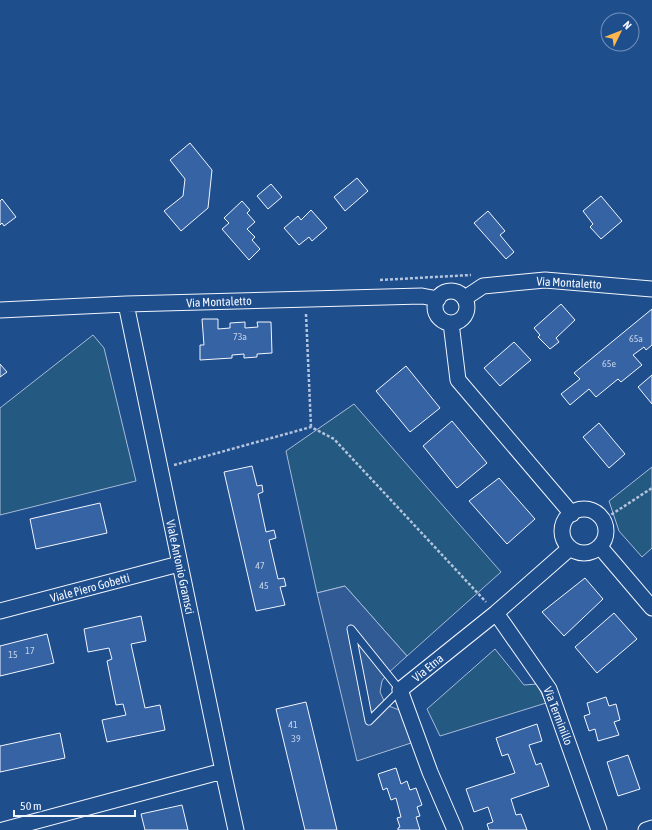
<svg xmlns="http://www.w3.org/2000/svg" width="652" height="830" font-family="'Asap Condensed',sans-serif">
	<rect width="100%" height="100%" fill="#1f4e8c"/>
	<path fill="#245a82" stroke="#a8bbd7" d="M93,335L104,348L136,481L0,515V408Z
		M354,404L501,572L407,656L345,586L317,593L286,451Z
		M652,467V548L642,557L619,531L609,501Z
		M495,649L524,685L537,684L546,703L440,736L427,709Z"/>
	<path fill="#305b95" stroke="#a8bbd7" d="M345,586L407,656L387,674L382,681L380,692L386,705L402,711L414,742L357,761L317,593Z"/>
	<path fill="#3563a3" stroke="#f2f6ff" d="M190,143L212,170L208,208L181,231L164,211L183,196L185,179L170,160Z
		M357,178L368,191L345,211L334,197Z
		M271,184L282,197L268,209L257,196Z
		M601,196L622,221L601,239L590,227L593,224L583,211Z
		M2,199L16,217L4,226L2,223L0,225V201Z
		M242,201L250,210L247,213L255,222L247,229L255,237L252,240L260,249L249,260L222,229L229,223L224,218Z
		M311,210L327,228L312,241L309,237L299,245L284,228L298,216L301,220Z
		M488,211L505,231L500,235L514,252L506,259L474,223Z
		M561,304L575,320L556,338L559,342L550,349L538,337L540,335L534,328Z
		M652,309V345L646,350L644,347L633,355L642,365L621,382L618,379L596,397L589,389L570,405L561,394L580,379L574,373Z
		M202,319H218V329L230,328V323L245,322V328L258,327L257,322H271L272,353L257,354V357L244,358V354L232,355V358L200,360V345H204Z
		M514,342L531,360L500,386L484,368Z
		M0,364L7,372L0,377Z
		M406,366L440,408L410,432L376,391Z
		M652,375V404L638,387Z
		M452,421L487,463L457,488L423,446Z
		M599,423L625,454L609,468L583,437Z
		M252,466L257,486L262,485L263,492L258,494L266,532L274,530L276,538L269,540L278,579L284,578L286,586L280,587L285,605L256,611L224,472Z
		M499,478L535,519L507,544L469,501Z
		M100,503L107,533L36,549L30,519Z
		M585,578L603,599L564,636L542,612Z
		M614,613L637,639L597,673L575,647Z
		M141,616L146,641L131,644L145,708L160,705L165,730L107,742L102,720L126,715L123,704L116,705L107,661L112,659L109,648L88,652L84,629Z
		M47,634L54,663L0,676V646Z
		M606,697L609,706L616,704L620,720L614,722L619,735L598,741L595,729L589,731L584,716L590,714L587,703Z
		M306,702L337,830H305L276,709Z
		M537,724L542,741L529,745L536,765L541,763L549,786L511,799L516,815L521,814L527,830H489L487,824L493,822L488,807L474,812L466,789L515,773L508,754L502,756L496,738Z
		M60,733L65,758L0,772V746Z
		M628,755L640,789L618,796L607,762Z
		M396,768L401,784L407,781L410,790L416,788L422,805L417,807L420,816L416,817L420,830H398V828L400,827L397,818L401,817L396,798L391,800L387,788L383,790L378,774Z
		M182,805L188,830H145L141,814Z"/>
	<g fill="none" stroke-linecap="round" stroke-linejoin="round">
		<g stroke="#f2f6ff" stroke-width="9">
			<path id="lane" d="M351,629L400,690L369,721Z"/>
		</g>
		<g stroke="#f2f6ff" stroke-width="17">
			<path id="street" d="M435 307a16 16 0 1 1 32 0a16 16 0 1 1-32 0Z
				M465,298L483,286L545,280L652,289
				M126,304L223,771L236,830
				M0,310L126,304L422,296L438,299
				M451,323L458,380L572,514
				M562 531a22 22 0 1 1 44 0a22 22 0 1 1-44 0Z
				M600,547L652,608
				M0,611L179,564
				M496,613L549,689L599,830
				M3,830L223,771
				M455,830L430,772L400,690L496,613L570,548
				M646,830L652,828"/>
		</g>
		<path stroke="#b3c4dc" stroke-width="2.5" stroke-dasharray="3 2" stroke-linecap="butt" d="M380,280L471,275
			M306,314L311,427
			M174,465L311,427L334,439L486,602
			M603,520L652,488"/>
		<use href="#lane" stroke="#1f4e8c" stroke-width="7"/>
		<use href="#street" stroke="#1f4e8c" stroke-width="15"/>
	</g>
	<g text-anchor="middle" stroke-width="3" stroke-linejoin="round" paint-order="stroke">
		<g font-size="10" fill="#c3d1e8">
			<text x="240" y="340">73a</text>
			<text x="636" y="342">65a</text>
			<text x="609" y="367">65e</text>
			<text x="260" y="569">47</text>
			<text x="264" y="589">45</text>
			<text x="30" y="654">17</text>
			<text x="13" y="658">15</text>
			<text x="293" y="728">41</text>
			<text x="296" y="742">39</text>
		</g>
		<g font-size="12" fill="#f2f6ff" stroke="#1f4e8c">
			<text transform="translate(569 283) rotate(3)" y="4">Via Montaletto</text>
			<text transform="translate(219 302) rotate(-2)" y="4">Via Montaletto</text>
			<text transform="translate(180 567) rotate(78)" y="4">Viale Antonio Gramsci</text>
			<text transform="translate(90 588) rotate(-15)" y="4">Viale Piero Gobetti</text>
			<text transform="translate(428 668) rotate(-39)" y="4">Via Etna</text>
			<text transform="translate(558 716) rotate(69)" y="4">Via Terminillo</text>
		</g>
	</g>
	<g transform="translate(620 32) rotate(47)"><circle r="19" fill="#1f4e8c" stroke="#7391ba"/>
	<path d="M0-3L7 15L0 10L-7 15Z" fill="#ffb74d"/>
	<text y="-6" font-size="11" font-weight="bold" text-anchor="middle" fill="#f2f6ff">N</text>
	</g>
	<path d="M14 810v6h121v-6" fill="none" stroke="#f2f6ff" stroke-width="2"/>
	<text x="20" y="810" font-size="12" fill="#f2f6ff" stroke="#1f4e8c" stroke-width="3" paint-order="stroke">50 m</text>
</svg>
